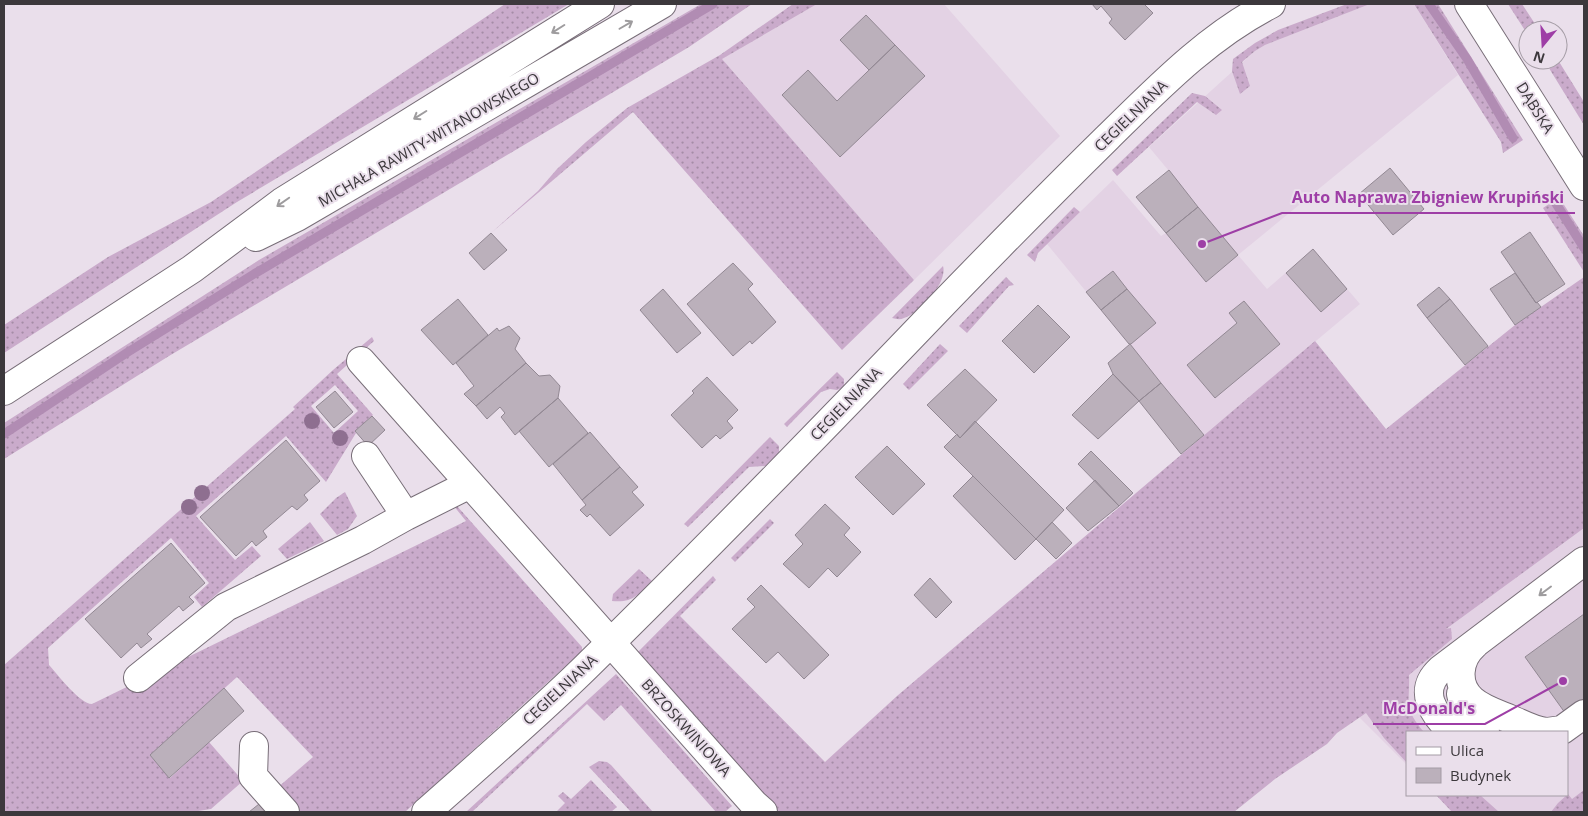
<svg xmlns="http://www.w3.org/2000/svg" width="1588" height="816" font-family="'Open Sans',sans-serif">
	<defs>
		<pattern id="grass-dots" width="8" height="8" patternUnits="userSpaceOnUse" patternTransform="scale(1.25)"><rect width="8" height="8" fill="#caabcb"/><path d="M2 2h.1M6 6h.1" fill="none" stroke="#a58ca6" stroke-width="1.8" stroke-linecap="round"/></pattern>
	</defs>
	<rect width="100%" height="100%" fill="#eadfeb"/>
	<path fill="#e3d2e4" d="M817,4H944L1060,136L914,280L721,59Z
		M1370,4H1414L1458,75L1238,255L1267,289L1313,249L1360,304L1204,435L1047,244L1113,180L1161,236L1166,233L1198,206L1149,147L1255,51L1265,45Z
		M1584,526V812H1454L1437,795H1567V732H1407V765L1344,702Z"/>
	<path fill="url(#grass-dots)" fill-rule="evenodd" d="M505,4H569L237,202L4,353V325L108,257L211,202Z
		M701,4H752L689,47L169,356L4,459V423L259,260Z
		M793,4H817L722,59L914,280L842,350L633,112L491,233L538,191L557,169L586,142L627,108L720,55Z
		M1347,4H1370L1265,45L1255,51L1242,62L1250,86L1240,94L1232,71L1233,59L1255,43L1278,30Z
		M1414,4H1438L1523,140L1503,153L1501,142Z
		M1508,4H1522L1539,30H1528V35Z
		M1544,60H1558L1584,102V125Z
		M1192,93L1205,96L1222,110L1216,115L1197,102L1117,176L1112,170Z
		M1559,197L1584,236V272L1543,208Z
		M1074,207L1080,212L1038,253L1035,262L1027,255Z
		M943,266C948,283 919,313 904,318C900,320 896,319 892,318Z
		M1006,277L1014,285L1009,286L967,333L959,326Z
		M1584,277V528L1446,629L1451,628L1452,639L1409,675C1410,704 1403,707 1424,732H1407V763L1384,738L1366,713L1337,733L1327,744L1275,779L1234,812H783L775,810L697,724L699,721L637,653L713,576L716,580L680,616L825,762L897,696L1315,341L1386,429L1515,325Z
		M372,337L374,341L337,374L373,415L355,431L356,433L326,482L286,436L196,516L235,560L252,546L261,556L202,607L194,597L209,583L171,538L48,648L49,665C58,675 80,704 92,704L466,521L453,505L457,506L582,647V651L405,812H296L276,789L313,757L237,677L150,755L170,778L209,742L243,781L211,809L192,812H4V665L295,409L293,407L333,370ZM335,385L358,411L334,433L311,406Z
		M940,344L948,351L909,390L903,384Z
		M837,372L844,379V387L837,390L830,389L821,392L787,427L784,424Z
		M770,437L779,446V453L766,466L749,467L688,527L684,524Z
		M345,492L357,516L348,529L337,535L320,514L336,498Z
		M770,519L774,523L735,562L731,558Z
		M310,522L324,541L287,559L278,549Z
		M639,569L652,581C638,595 633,603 612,601L613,594Z
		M616,674L732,806L725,812H716L621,705L604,721L587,704L472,812H466Z
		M599,761L607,762L611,765L653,812H631L589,767Z
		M591,780L617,807L611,812H556L565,803L558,796L563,792L571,799Z
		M1584,790V812H1551L1558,803L1568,794L1572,799Z
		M1436,795H1480L1499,812H1452Z"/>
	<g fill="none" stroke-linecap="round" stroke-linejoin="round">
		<path stroke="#b18cb3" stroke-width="9" d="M1429,4L1467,59L1513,138
			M1555,202L1584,248
			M4,434L128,352L254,274L713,4"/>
	</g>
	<path fill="#bbb0bb" stroke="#928893" d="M1092,4H1144L1153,13L1125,40L1109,23L1112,19L1101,6L1097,10Z
		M866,15L895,45L869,70L840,40Z
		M895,45L925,76L840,157L782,95L808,70L837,101Z
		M1390,168L1424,209L1393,235L1359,194Z
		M1169,170L1198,207L1166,233L1136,197Z
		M1198,207L1238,255L1206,282L1166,233Z
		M1530,232L1565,284L1536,303L1501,252Z
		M491,233L507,250L484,270L469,253Z
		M1313,249L1347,289L1321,312L1286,273Z
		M733,263L753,284L748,289L776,322L752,344L750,341L733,356L687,304Z
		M1113,271L1127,289L1101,310L1086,292Z
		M1515,273L1536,303L1537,302L1541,307L1515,325L1490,289Z
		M1439,287L1450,299L1427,318L1417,305Z
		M663,289L701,333L677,353L640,310Z
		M1127,289L1156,323L1131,344H1129L1101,310Z
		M458,299L488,335L453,365L421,330Z
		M1450,299L1488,346L1465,365L1427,318Z
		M1244,301L1280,344L1215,398L1187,365L1237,323L1229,313Z
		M1038,305L1070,337L1034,373L1002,341Z
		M509,326L520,338L515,349L526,363L476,406L464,394L474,386L456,363L497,328L499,331Z
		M1130,344L1161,383L1139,401L1113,374L1108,363Z
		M526,363L539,376L550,375L560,386L558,398L515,435L501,417L505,413L500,407L487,419L476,406Z
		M965,369L997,400L960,438L927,405Z
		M1113,374L1139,401L1098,439L1072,415Z
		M707,377L738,410L727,421L733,428L720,439L716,435L702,448L671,415L694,393L692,391Z
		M1161,383L1204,435L1181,454L1139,401Z
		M335,391L353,412L334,428L316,407Z
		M558,398L588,433L549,467L519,431Z
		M372,416L385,430L368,446L355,431Z
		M975,421L1064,510L1036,539L944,447L957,434L960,438Z
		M590,432L620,467L582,500L553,464Z
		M286,440L320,481L304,495L308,500L297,510L292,506L263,531L267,537L262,541L256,546L252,541L236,556L200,517Z
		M887,446L925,484L893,515L855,477Z
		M1091,451L1133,493L1119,506L1078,464Z
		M620,467L638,487L632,492L644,505L610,536L590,514L587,517L580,510L586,505L582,500Z
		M973,476L1036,539L1015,560L953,496Z
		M1095,480L1119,506L1088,531L1066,508Z
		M825,504L850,528L844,535L861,552L837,577L828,568L809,588L783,564L803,544L795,535Z
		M1052,522L1072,543L1056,559L1036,539Z
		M171,543L205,583L189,597L194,602L183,611L179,606L147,634L152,639L141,648L137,643L121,658L85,619Z
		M930,578L952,602L936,618L914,595Z
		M761,585L829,655L804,679L778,652L766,663L732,629L755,607L747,599Z
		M1584,614V705L1568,717L1525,657Z
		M224,688L244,711L169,778L150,755Z
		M259,804L266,812H249Z"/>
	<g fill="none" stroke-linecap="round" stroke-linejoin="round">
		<g stroke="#786e78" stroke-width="30">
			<path id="minor" d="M1469,4L1584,186
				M361,361L754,804L763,812
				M366,456L406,516
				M1474,645C1458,659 1455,685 1472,700C1482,709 1498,714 1510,719C1522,724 1534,731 1546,732
				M138,678L226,607L363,540L406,516L470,484
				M1461,694C1464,710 1472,723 1485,732
				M1452,732C1434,715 1417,691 1440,670L1584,561
				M1547,732L1562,730L1584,714
				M254,746L253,776L285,812
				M426,812C480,764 536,716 587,666C705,550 820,432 934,313C991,254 1049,195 1108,137C1158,88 1208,36 1271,4"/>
		</g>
		<g stroke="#786e78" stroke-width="30">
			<path id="major" d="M256,237L297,217L662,4
				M4,391L192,269L282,202L600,4"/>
		</g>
		<use href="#minor" stroke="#fff" stroke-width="28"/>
		<use href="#major" stroke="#fff" stroke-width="28"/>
	</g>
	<g fill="#8e6f90">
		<circle cx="312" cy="421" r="8"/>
		<circle cx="340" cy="438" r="8"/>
		<circle cx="202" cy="493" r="8"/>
		<circle cx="189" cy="507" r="8"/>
	</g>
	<defs><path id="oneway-shaft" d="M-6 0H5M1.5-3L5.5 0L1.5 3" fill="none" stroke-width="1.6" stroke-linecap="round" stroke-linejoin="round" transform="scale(1.25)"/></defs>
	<g stroke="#9e9c9e">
		<use href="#oneway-shaft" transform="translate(626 25) rotate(-30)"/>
		<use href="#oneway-shaft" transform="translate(558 29) rotate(148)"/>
		<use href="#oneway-shaft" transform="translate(420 115) rotate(148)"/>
		<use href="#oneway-shaft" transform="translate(283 202) rotate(145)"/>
		<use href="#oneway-shaft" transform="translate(1545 591) rotate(143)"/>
	</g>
	<g text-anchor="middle" stroke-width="4" stroke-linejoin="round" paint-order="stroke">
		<g font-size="15" fill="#3c383c" stroke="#eadfeb">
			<text transform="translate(1535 108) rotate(58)" y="5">DĄBSKA</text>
			<text transform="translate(1131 116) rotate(-44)" y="5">CEGIELNIANA</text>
			<text transform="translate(429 140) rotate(-30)" y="5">MICHAŁA RAWITY-WITANOWSKIEGO</text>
			<text transform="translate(846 404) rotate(-46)" y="5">CEGIELNIANA</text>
			<text transform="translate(560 690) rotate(-43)" y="5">CEGIELNIANA</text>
			<text transform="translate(686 728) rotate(48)" y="5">BRZOSKWINIOWA</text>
		</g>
	</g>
	<path fill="none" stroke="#9e3ea6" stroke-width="2" d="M1202 244L1282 213H1575M1563 681L1485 724H1373"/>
	<g fill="#9e3ea6" stroke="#eadfeb" stroke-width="2">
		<circle cx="1202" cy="244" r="5"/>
		<circle cx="1563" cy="681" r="5"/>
	</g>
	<g font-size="16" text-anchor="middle" font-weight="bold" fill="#9e3ea6" stroke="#eadfeb" stroke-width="4" stroke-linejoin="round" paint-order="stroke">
		<text x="1428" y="203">Auto Naprawa Zbigniew Krupiński</text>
		<text x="1429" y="714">McDonald's</text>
	</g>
	<rect width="1588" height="816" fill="none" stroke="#3c383c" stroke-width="10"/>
	<rect x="1406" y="731" width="162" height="65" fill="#eadfeb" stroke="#a49ca5"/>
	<rect x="1416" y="747" width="25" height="8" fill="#ffffff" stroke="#a49ca5"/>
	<text x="1450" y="756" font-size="15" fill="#3c383c">Ulica</text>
	<rect x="1416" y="768" width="25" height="15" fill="#bbb0bb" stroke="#a49ca5"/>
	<text x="1450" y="781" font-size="15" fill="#3c383c">Budynek</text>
	<g transform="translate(1543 45) rotate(198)"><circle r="24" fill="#eadfeb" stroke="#a49ca5"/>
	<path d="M0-4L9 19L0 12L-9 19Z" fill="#9e3ea6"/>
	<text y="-8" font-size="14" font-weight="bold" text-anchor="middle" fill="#3c383c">N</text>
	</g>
</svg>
